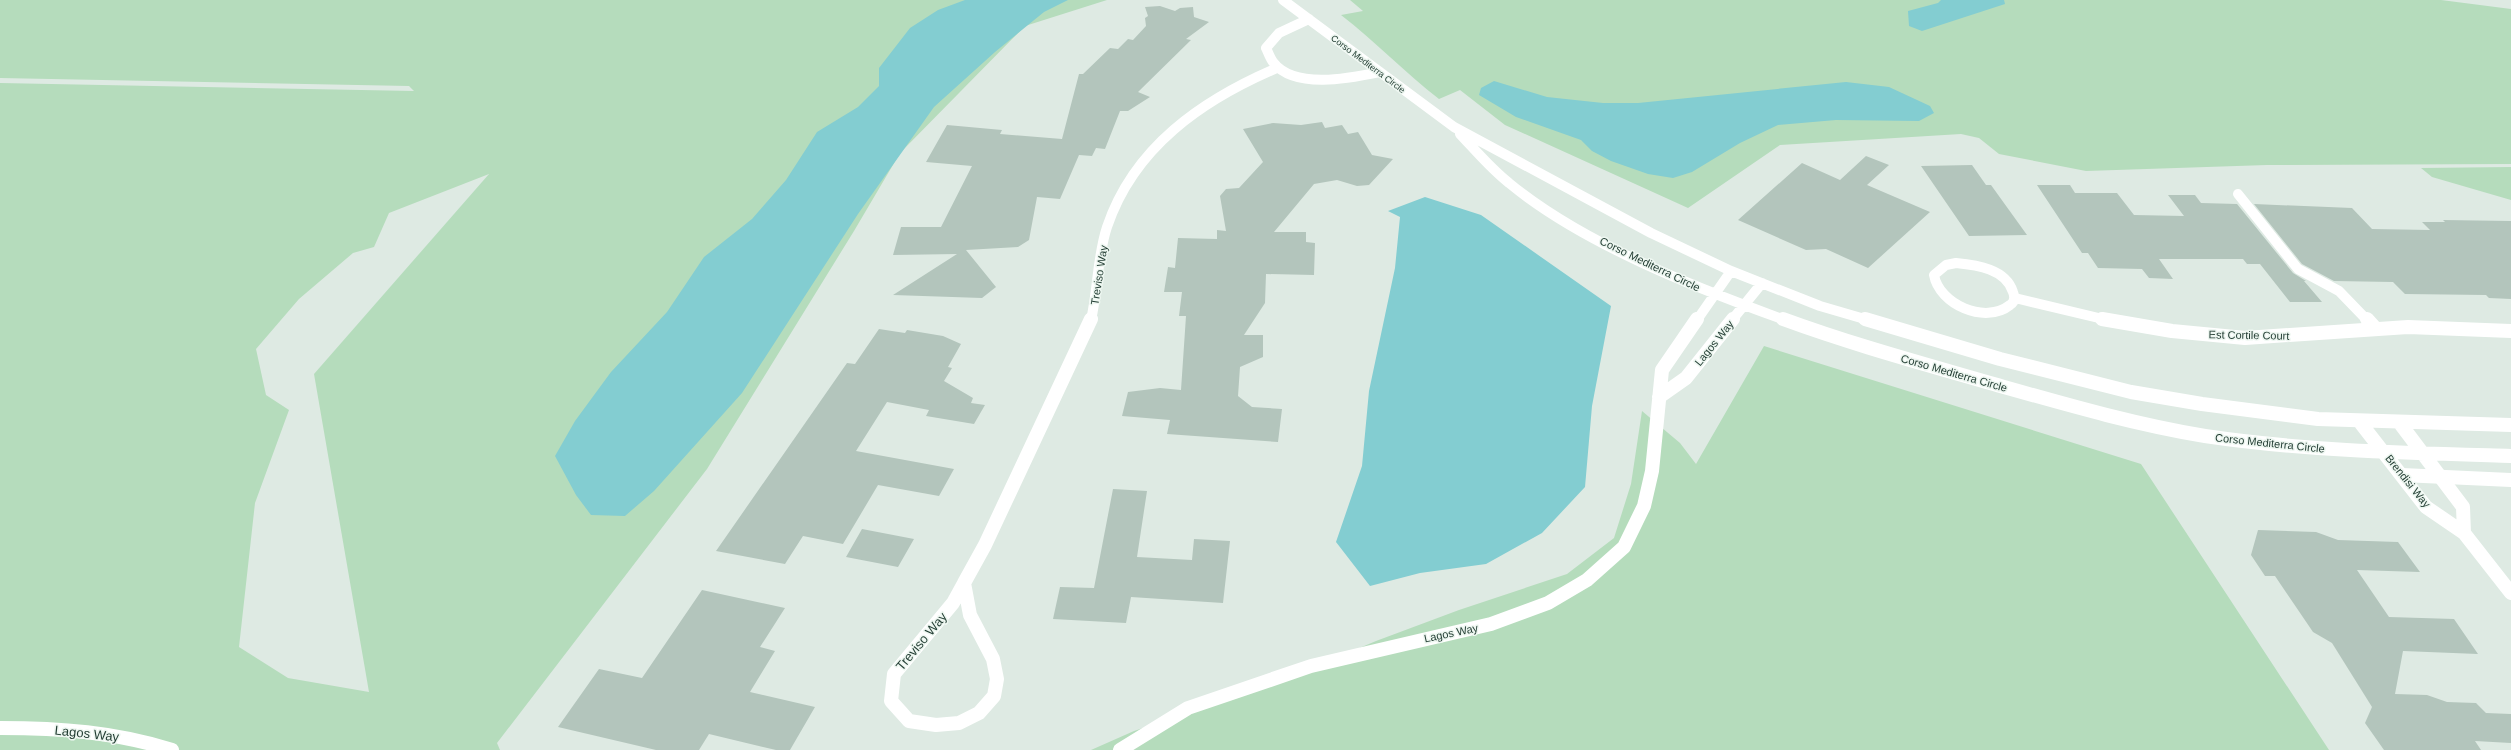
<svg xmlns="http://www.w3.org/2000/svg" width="2511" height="750" font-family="Helvetica,sans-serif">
	<rect width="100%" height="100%" fill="#deeae3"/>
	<path fill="#b5dcbc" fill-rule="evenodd" d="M0,0H1107L1025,26L900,153L854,231L707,469L497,743L500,750H0V83L414,91L409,86L0,78ZM489,174L314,374L369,692L288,678L239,647L255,503L289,410L266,395L256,349L299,299L353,253L374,247L389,213Z
		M1350,0H2441L2511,9V164L2267,165L2086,171L1999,154L1979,138L1961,134L1780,145L1688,208L1505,125L1460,90L1439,99C1405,73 1375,41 1341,15L1363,11Z
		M2511,167V200L2432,177L2421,168Z
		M1764,346L2141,464L2329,750H1091L1134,731L1267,687L1376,641L1459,610L1567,574L1614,538L1631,484L1642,411L1680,443L1696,464Z"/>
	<path fill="#83cdd1" d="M965,0H1068L1044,12L995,52L934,107L858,214L742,393L654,491L625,516L591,515L576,495L555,456L575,421L611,372L667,312L704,257L752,219L786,180L817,132L858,107L879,86V68L910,28L938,10Z
		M1941,0H2004L2005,4L1922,31L1909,26L1908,11L1938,3Z
		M1494,81L1547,97L1603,103H1638L1846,82L1889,87L1930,106L1934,113L1919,121L1836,120L1778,125L1740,143L1692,172L1673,178L1648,174L1611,161L1592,151L1581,140L1516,117L1479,95L1481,88Z
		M1425,197L1481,215L1611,306L1592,406L1585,487L1542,533L1486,564L1420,573L1370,586L1336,542L1362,466L1369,391L1395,268L1400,217L1388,211Z"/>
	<path fill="#b3c5bc" d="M1160,6L1175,11L1180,8L1193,7L1194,17L1209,22L1186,39L1191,40L1138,92L1150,97L1128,111H1120L1105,149L1096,148L1092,156L1079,155L1060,199L1037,197L1029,240L1018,247L966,250L996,287L982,298L893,295L957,254L893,255L901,227H941L972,166L926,162L947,125L1002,130L1000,134L1062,139L1079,74H1083L1110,48L1118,49L1128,39L1133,40L1146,26L1145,18L1148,16L1145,7Z
		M1322,122L1325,128L1342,125L1348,134L1358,132L1372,155L1393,159L1369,185L1357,186L1337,180L1314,184L1274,232H1306V242L1315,243L1314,275L1266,274L1265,303L1244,335H1263V357L1240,367L1238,396L1252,407L1282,409L1278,442L1167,434L1170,420L1122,416L1128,392L1160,388L1181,390L1186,316H1179L1182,292H1164L1168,267L1175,268L1178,238L1217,239V230L1226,231L1220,196L1226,189L1239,188L1263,162L1243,129L1273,123L1301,125Z
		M1866,156L1889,165L1867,185L1930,212L1868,268L1826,249L1806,250L1738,220L1802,163L1840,180Z
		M1972,165L1986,185H1991L2027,235L1969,236L1921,166Z
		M2037,185H2070L2075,193H2117L2134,215L2184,216L2168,195H2195L2201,203L2237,204L2293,273L2306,281H2304L2322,302H2290L2260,264H2247L2243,259H2159L2173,279L2149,278L2142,269L2098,268L2088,253H2082Z
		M2254,204L2352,208L2372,229L2430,230L2422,222H2445L2443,220L2511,221V299L2489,298L2486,295L2405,294L2393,282L2334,281L2302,264Z
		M879,329L905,333L907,330L943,336L961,344L948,367L952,368L944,381L973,398L971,403L985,405L974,424L926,416L929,410L887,402L856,451L954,469L939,496L878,485L843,544L803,536L785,564L716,551L847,363L855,364Z
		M1113,489L1147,491L1137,557L1192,560L1194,539L1230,541L1223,603L1131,597L1126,623L1053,619L1060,587L1094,588Z
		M862,529L914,539L898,567L846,557Z
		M2258,530L2316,532L2338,540L2398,542L2420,572L2357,570L2389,617L2454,619L2478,654L2403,651L2395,694L2427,695L2447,702L2476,703L2486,713L2511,714V743L2475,741L2481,750H2384L2365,723L2372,707L2332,643L2313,632L2275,576H2265L2251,555Z
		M702,590L785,608L760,647L775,651L750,692L815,707L790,750H776L709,734L699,750H656L558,727L599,669L642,678Z"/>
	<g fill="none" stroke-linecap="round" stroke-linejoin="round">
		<path stroke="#fff" stroke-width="10" d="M2238,194L2298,269L2339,291L2367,320"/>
		<path stroke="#fff" stroke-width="14" d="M2367,319L2376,329
			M2402,475L2511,480"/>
		<path stroke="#fff" stroke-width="10" d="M1283,0L1454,127L1651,233L1731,271L1820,306L1868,320
			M1309,19L1279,33L1266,48C1268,52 1270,58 1273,62C1294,90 1351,78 1380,72
			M1460,134C1476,151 1491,169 1509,183C1583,244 1696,288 1785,320
			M1956,263C1977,265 2006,269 2013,292C2015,297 2015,302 2010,305C1985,325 1939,304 1934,275L1946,265Z
			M2015,298L2107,320
			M1091,320C1098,290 1097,257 1107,227C1134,147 1202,100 1277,68
			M1697,320L1731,271
			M1732,320L1762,283"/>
		<path stroke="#fff" stroke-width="14" d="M1783,319C1851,344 1921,363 1990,383C2061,403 2132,424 2205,436C2306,451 2409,453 2511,456
			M1865,319L2000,359L2131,392L2202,404L2318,419L2511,425
			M2102,319L2172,331L2245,338L2408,327L2511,331
			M1659,397L1686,378L1733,319
			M2359,421L2426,507L2464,533L2511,593
			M2399,422L2463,507L2464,533
			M964,583L970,615L993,659L997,679L994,696L979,713L959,723L936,725L909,721L891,701L894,674L953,603Z
			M964,583L985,545L1091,319
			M0,728C59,728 116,732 172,750
			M1120,750L1188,708L1311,666L1491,624L1548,603L1587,580L1624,547L1644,506L1652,471L1662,370L1697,319"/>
	</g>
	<g text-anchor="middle" stroke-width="3" stroke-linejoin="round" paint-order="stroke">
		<g font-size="9" fill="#1f3a30" stroke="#eef7f1">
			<text transform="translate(1368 64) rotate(37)" y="3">Corso Mediterra Circle</text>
		</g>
		<g font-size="11" fill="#1f3a30" stroke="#eef7f1">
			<text transform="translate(1650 264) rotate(26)" y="4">Corso Mediterra Circle</text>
			<text transform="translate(1099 275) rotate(-81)" y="4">Treviso Way</text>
			<text transform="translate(2249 335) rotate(1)" y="4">Est Cortile Court</text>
			<text transform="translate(1714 343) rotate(-51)" y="4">Lagos Way</text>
			<text transform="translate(1954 373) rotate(16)" y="4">Corso Mediterra Circle</text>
			<text transform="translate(2270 443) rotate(6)" y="4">Corso Mediterra Circle</text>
			<text transform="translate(2408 481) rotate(51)" y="4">Brendisi Way</text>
			<text transform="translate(1451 633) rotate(-12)" y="4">Lagos Way</text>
		</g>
		<g font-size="13" fill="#1f3a30" stroke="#eef7f1">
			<text transform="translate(921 641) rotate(-50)" y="5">Treviso Way</text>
			<text transform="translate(87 733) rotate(6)" y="5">Lagos Way</text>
		</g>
	</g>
</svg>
